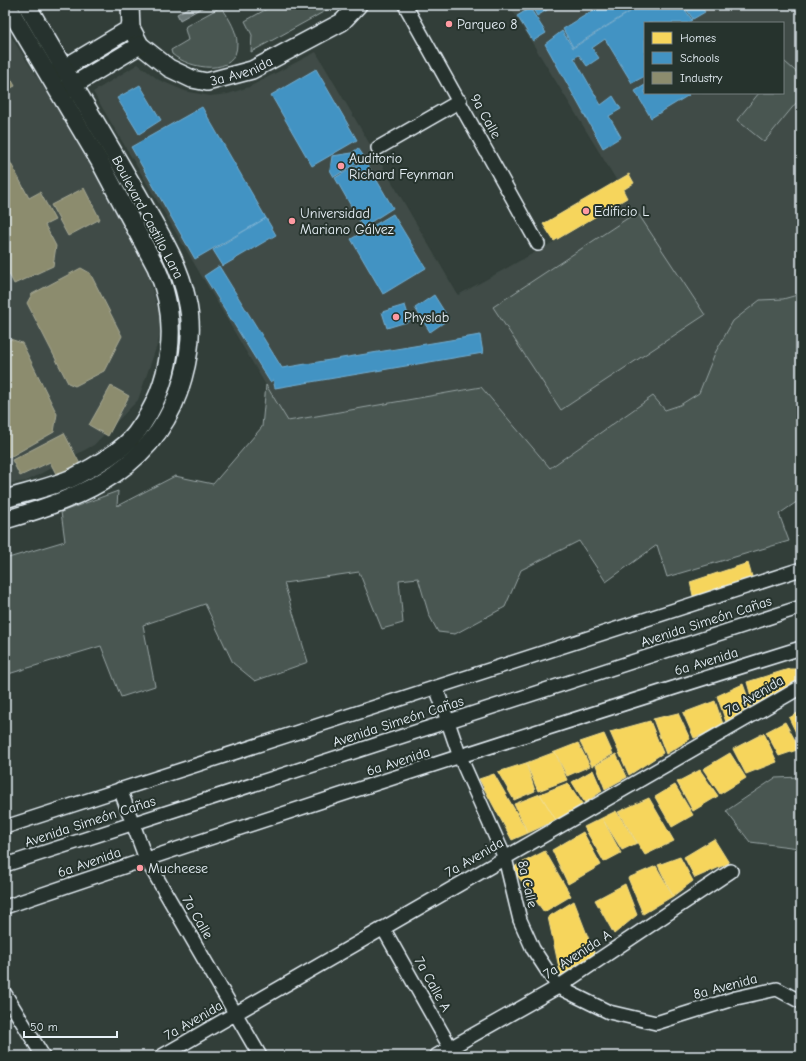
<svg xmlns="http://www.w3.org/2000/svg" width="806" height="1061" font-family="'Comic Neue',sans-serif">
	<rect width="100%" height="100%" fill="#323e39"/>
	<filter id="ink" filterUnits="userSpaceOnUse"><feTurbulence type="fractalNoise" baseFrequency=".025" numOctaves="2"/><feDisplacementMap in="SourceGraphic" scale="8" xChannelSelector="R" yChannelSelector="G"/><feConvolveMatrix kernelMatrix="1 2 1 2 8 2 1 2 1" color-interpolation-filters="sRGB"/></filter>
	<g filter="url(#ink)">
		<path fill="#3f4b46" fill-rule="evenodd" d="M509,5H801V294L783,299L760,300L708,370L699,393L680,405L665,410L653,396L550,468L481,387L287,421L93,92L138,64L159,80L185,91L210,96L228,94L249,87L316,52L458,295L552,243L628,199ZM645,23H783V93H645Z
			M5,27L80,144L143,256L163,328L138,400L94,445L27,481L5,484Z"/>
		<path fill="#495651" stroke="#98a4a4" d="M274,5H336L251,52L252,35L245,21Z
			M219,8L223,9C229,19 237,31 237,43C238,78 189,69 172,54L171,50L188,40L185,29L186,26Z
			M785,62L801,76V97L764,142L737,120L759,93H783V64Z
			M637,212L705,315L561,410L493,307Z
			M801,294V499L779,514L789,541L667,577L657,545L606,582L579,541L521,570L505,607L455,634L438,632L429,615L418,578L399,580L403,623L382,629L359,572L284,583L308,662L255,681L233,663L205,604L143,625L155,686L121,697L101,646L5,675V559L65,541L61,512L118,491L117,506L175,476L213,484L262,427L266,385L288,421L481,387L550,468L653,396L665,410L680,405L699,393L715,353L733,321L760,300L783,299Z
			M801,777V980L796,976L799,848L750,842L726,811L775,778Z"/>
		<path fill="#6d7978" stroke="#9ea9ab" d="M193,5H207L180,20L177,14Z"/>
		<path fill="#f6d55c" stroke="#f2dd8b" d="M629,174L634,183L623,190L627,198L554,241L543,224Z
			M801,534V555L797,535Z
			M748,563L753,580L694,600L690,582Z
			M789,669H801V681L754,707L747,682Z
			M743,684L751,706L726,722L717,696Z
			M715,701L724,727L694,738L683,713Z
			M801,711V743L789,718Z
			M678,713L690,739L666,754L653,719Z
			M650,721L663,753L629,775L610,732Z
			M785,722L800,749L779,756L766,732Z
			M764,733L777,762L746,774L733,749Z
			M604,734L613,754L592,766L580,742Z
			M578,743L590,766L567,776L555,752Z
			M555,752L567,780L538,791L526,763Z
			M730,753L746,778L720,794L703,769Z
			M616,754L627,777L605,789L596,765Z
			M526,763L535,791L514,800L498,772Z
			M593,770L602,791L585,803L572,782Z
			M700,770L718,796L693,811L677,782Z
			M494,774L528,833L512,840L479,779Z
			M568,783L583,805L556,820L540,794Z
			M675,785L693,815L672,827L655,797Z
			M540,794L556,820L528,833L514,804Z
			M649,798L674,841L645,855L618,812Z
			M616,811L637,843L622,850L602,818Z
			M602,818L621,853L604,862L584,827Z
			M583,832L601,865L568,884L552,850Z
			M714,839L729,863L695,878L684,857Z
			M545,851L571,896L544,912L512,868Z
			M680,857L693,881L673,896L658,865Z
			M656,866L673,896L643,914L628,878Z
			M625,884L637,915L614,934L595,900Z
			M574,901L595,955L561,977L548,917Z"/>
		<path fill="#4393c3" stroke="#74afd3" d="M531,5H555L537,16Z
			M602,5H640L573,47L563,29Z
			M641,5H688L684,8L692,20L688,23H645V76L632,83L605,39L592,48L599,58L587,66L579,55L574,58L601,105L613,96L621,109L609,116L621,137L603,148L545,44L562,31L573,48Z
			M694,5H700L705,12L693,19L687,10Z
			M530,8L546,33L533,41L517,16Z
			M316,69L357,140L312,166L271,95Z
			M140,85L161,120L139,134L117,98Z
			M645,85V93H687L689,95L651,118L635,91Z
			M202,107L266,218L195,259L131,147Z
			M358,148L365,158L334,177L330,170L332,156L352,153Z
			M365,160L393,208L363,227L335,178Z
			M393,214L426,268L383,294L351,239Z
			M266,218L276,235L223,266L213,250Z
			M219,266L282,368L480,335L483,353L275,388L273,380L270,382L204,276Z
			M434,295L449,319L430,332L415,308Z
			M405,305L410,321L387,328L382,312Z"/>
		<path fill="#8c8c6e" stroke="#a8aa97" d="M5,68L15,86L5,91Z
			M5,155L7,156L29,198L40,192L55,220L45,225L56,246L53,266L14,284L5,266Z
			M84,188L100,219L68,236L51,205Z
			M81,268L90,273L122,336L104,371L75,386L68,383L27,303L32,294Z
			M10,339L22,343L57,414L54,432L10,457L5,456V342Z
			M111,386L129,396L108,436L89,425Z
			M64,433L80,464L57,476L50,462L20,476L12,460Z"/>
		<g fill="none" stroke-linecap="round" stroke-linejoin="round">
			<g stroke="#e8f1f8" stroke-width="16">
				<path id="minor" d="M405,5L538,244
					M378,148L460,101
					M436,687L460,757L505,858L520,920L533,949L558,987L609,1012L656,1023L736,998L777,989L801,1002
					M120,789L146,859L260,1056
					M5,827L801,569
					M5,865L801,607
					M5,907C269,817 535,731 801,648
					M383,928L455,1056
					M5,994L43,1056
					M162,1056L801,687
					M436,1056L558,987L731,871"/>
			</g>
			<g stroke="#e8f1f8" stroke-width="20">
				<g id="tertiary">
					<path id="s1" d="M130,5L131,28L140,45L169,68L192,79L207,82L252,70L342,22L358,5"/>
					<path d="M54,74L131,28"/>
					<path d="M65,90L140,45"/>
					<path d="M5,499C28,492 53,487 74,477C92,468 125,449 136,433C172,385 181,322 156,267L100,162L7,5"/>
					<path d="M5,520C85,497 160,466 183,378C190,353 193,325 187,300C179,261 156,227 137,193C101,130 63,68 27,5"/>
				</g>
			</g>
			<use href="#minor" stroke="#26332d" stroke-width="13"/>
			<use href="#tertiary" stroke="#26332d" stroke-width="17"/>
		</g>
	</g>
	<g fill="#ff9aa2" stroke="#26332d" stroke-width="1.5">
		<circle cx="449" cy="24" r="4"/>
		<circle cx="341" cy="166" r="4"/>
		<circle cx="586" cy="211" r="4"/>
		<circle cx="292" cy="221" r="4"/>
		<circle cx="396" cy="317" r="4"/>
		<circle cx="140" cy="868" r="4"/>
	</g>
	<g text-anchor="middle" stroke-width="4" stroke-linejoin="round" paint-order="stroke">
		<g font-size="14" fill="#e8f1f8" stroke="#26332d" text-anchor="start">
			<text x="457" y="29">Parqueo 8</text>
			<text x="349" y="163">Auditorio<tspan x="349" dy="16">Richard Feynman</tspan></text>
			<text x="594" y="216">Edificio L</text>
			<text x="300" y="218">Universidad<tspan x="300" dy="16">Mariano Gálvez</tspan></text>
			<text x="404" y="322">Physlab</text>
			<text x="148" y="873">Mucheese</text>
		</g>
		<g font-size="14" fill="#e8f1f8" stroke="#26332d">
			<text dy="5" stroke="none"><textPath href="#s1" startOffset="156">3a Avenida</textPath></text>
			<text transform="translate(486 116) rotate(61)" y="5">9a Calle</text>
			<text transform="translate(148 217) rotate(62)" y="5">Boulevard Castillo Lara</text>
			<text transform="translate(706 621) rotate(-18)" y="5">Avenida Simeón Cañas</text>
			<text transform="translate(706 661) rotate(-17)" y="5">6a Avenida</text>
			<text transform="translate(754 695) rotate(-30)" y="5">7a Avenida</text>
			<text transform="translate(398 721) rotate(-18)" y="5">Avenida Simeón Cañas</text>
			<text transform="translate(398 761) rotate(-18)" y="5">6a Avenida</text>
			<text transform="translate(90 821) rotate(-18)" y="5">Avenida Simeón Cañas</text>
			<text transform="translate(474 857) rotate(-30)" y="5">7a Avenida</text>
			<text transform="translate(89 862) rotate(-19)" y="5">6a Avenida</text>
			<text transform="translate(528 884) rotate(77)" y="5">8a Calle</text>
			<text transform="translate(198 917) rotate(60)" y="5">7a Calle</text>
			<text transform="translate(577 954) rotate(-33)" y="5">7a Avenida A</text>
			<text transform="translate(433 984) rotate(61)" y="5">7a Calle A</text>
			<text transform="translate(725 986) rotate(-15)" y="5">8a Avenida</text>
			<text transform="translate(193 1020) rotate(-30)" y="5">7a Avenida</text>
		</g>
	</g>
	<rect width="806" height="1061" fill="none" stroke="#26332d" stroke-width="20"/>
	<rect x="10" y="10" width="786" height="1041" fill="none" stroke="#e8f1f8" stroke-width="1.5" filter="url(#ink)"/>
	<rect x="644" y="22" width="140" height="72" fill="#26332d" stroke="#747f7e"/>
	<rect x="652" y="32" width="20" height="12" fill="#f6d55c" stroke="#747f7e"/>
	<text x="680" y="42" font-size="12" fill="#e8f1f8">Homes</text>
	<rect x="652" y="52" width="20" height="12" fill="#4393c3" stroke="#747f7e"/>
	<text x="680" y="62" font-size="12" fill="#e8f1f8">Schools</text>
	<rect x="652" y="72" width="20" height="12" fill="#8c8c6e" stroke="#747f7e"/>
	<text x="680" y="82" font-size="12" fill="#e8f1f8">Industry</text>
	<path d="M24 1031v6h93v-6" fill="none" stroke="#e8f1f8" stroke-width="2"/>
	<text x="30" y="1031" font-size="12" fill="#e8f1f8" stroke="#26332d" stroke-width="3" paint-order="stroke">50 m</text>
</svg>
